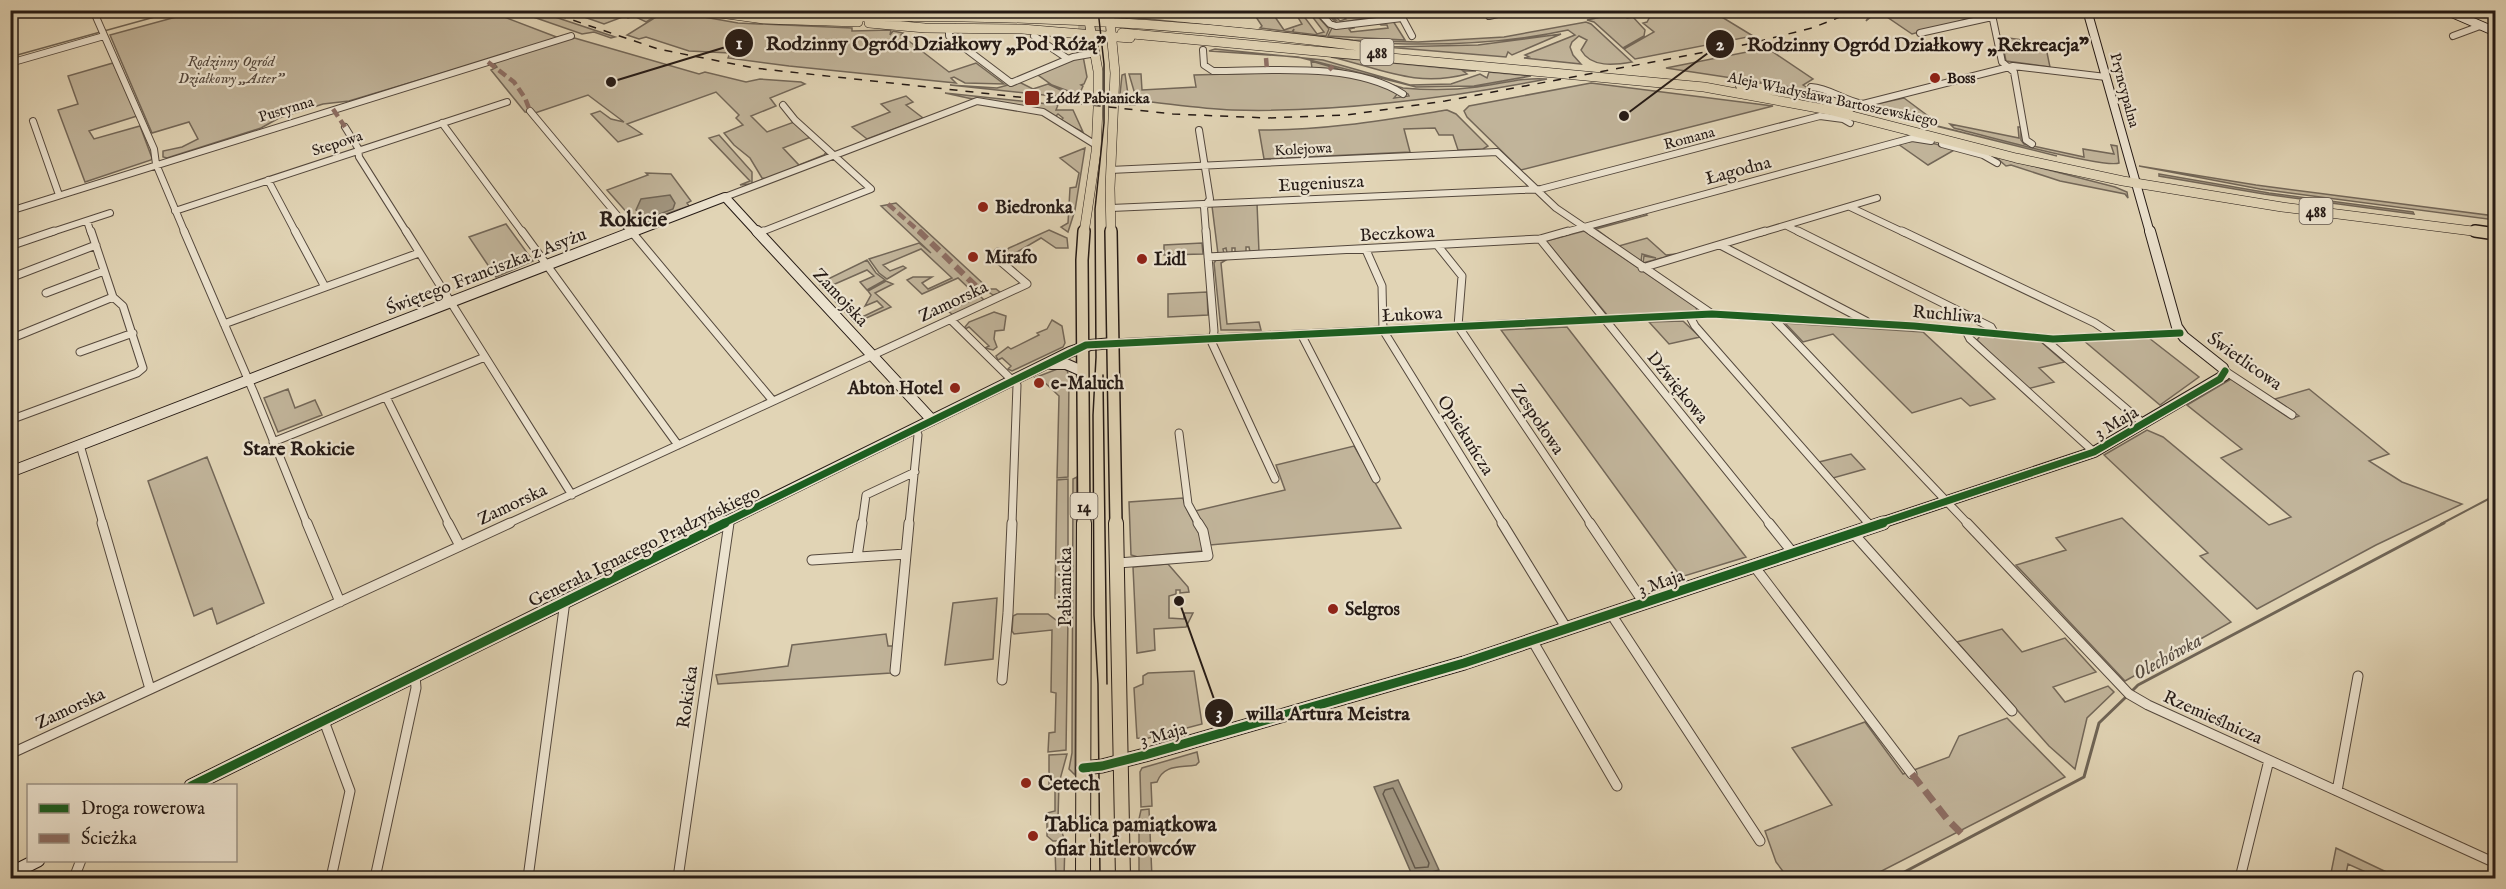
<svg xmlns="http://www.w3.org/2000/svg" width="2506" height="889" font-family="'IM FELL English',serif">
	<rect width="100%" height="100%" fill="#e1d4b5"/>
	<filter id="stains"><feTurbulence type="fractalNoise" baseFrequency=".00333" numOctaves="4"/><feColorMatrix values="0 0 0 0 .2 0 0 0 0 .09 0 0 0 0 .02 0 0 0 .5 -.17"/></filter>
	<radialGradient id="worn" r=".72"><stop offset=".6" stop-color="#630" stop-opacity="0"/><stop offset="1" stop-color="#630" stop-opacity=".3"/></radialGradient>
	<path fill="#c1b49a" stroke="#736758" stroke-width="1.5" d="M486,10L559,38L349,101L323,104L279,118L261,128L167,158L163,157V151L182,147L198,139L189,122L152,133L110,35L198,11Z
		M1985,10L1986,14L1912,34L1878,11L1866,21L1873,11Z
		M516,11H537L615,37L611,38L594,32L582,34Z
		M567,11H662L646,22L634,16L628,18L625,16L604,24Z
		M670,11L738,23L852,28V31L891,30L890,35L893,31L903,33L901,35L949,72L976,63L1004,84L965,83L954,77L951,78L956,83L789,66L728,58L730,53L689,51L646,37L639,39L627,35L664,12Z
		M1262,11H1271L1284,30L1302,24L1296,14L1290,11H1300L1317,34L1324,32L1308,11H1313L1329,29L1326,36L1293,32L1294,29L1292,32L1260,28L1262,26L1256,17L1265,15Z
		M1323,11H1326L1333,19L1336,20L1331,14H1333L1340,21L1346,19L1338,11L1360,14L1356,11H1372L1377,17L1383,16L1380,11H1386L1391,18L1370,16L1374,19L1368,18L1337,23Z
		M1653,11H1712L1753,36L1635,59L1624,49L1654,32L1643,23L1647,22Z
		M1621,13L1627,18L1633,17L1645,30L1644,36L1623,48L1594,22L1587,20Z
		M1128,17L1353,40L1418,42L1504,37L1586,22L1591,24L1632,62C1615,65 1591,68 1581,50L1587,40L1579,36L1572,42L1570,47L1573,55L1581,64L1524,58L1529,57L1525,55L1575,35L1568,30C1428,61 1268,33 1125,20Z
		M1393,21L1405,40L1328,36L1332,28L1335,29L1353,26L1354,28L1349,29L1351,32L1388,28L1387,25H1381L1379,23Z
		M1561,34L1512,55L1508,52L1506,57L1386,47L1478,45Z
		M571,37L699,74L705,72L746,82L760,79L801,82L805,84L770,98L776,106L751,116L767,132L794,122L811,137L783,148L799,165L824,155L827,151L828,156L767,179L762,178L750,158L734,145L724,133L743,125L736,118L739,115L716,92L627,124L642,134L618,142L591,114L600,111L611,119L624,122L588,95L535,113L525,112L491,70L497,67L492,61Z
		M2001,37L2045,43L2050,67L2006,61Z
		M1767,48L1813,79L1803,85C1814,93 1826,91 1838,99L1785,86L1666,68Z
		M1215,49L1323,60L1410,85L1451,84L1480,74L1487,78L1489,72L1531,76L1474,86L1416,87L1298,57L1209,51Z
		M1083,56L1087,77L1084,84L1081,85L1083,86L1079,95L1052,85L1038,75V73Z
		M1331,57L1476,71H1463L1467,74C1415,88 1380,68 1331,57Z
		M1311,61L1403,88C1426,90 1454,90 1477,87C1501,84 1523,77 1547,79C1449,98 1332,113 1232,110C1202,109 1171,104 1141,101L1135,105L1119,104L1122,75L1125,74L1129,101L1135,103L1137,101L1129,74H1141L1142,90L1196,87L1194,75L1332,71L1390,87L1398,93L1394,98L1409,96L1408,94C1379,81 1344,67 1312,68Z
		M113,63L137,116L89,131L94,139L140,126L152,158L151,160L85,182L58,110L78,104L68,76Z
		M1019,82L1033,89L1048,84L1065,92L1062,97L950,85L997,88Z
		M1591,83L1773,106L1521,170L1467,117L1464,111L1469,106Z
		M945,93L1058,105L1056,110H1073L1083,132L1060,121L1063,118L1058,114L1055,117Z
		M906,96L913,102L906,105L923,118L867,139L852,127L890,112L881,104Z
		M1904,98L1939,124L1867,106Z
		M1855,106L1870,109L2057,156Z
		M1447,110L1456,114L1488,146L1483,149L1458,150L1453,135H1439L1435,128L1404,129L1410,152L1264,159L1259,130C1322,131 1385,120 1447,110Z
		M1950,124L2019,138L2018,127H2021V140L2024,144L2084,157L2083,149L2114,154L2111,145L2117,146L2119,163C2104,169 1978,134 1954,128Z
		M719,135L752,172V184L740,185L750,181L709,138Z
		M1919,140L1956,149L1928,165L1898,144Z
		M1085,148L1075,210L1068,232L1061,227L1068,223L1070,188L1076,187L1079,173L1060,158Z
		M1986,154L2115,187L2127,192L2128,198L2125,194L2060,181L2011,165L2006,166L1999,160Z
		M2139,166L2256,185L2495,216V220L2260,189Z
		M646,173L671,174L691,201L687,203L689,206L637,224L607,190L648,175Z
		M2159,174L2269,193L2413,212L2414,214L2264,194L2159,176Z
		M896,203L989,289H996L1001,293L993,295L987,291L979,295L983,299L982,302L953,315L948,311L978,297L958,278L922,294L907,280L913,277H932L922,283L928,289L952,278L921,249L883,265L890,271L903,266L906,268L887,279L879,273L869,259L919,243L931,253L881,206Z
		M1257,203L1259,252H1250L1249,247H1246V252L1235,253V248H1232V253H1227L1226,248L1223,249L1224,253L1218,254L1212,206Z
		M1645,213L1647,215L1596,229L1619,246L1647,238L1666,255L1676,254L1643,263L1644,256L1656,258L1642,254L1641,262L1592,229Z
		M506,224L533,261L496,277L469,237Z
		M1049,230L1067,238L1068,248H1056L1041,238L1005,259L1004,253L1009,248Z
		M1584,231L1696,307L1697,311L1608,316L1546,241Z
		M1202,243L1203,254L1164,255V245Z
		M867,260L876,273L885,280L867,290L860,282L874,276L867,270L828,287L858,319L883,307L877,301L865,306L871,295L868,291L886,281L893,284L875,293L891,307L855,323L820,285L829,281L828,279Z
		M1216,260H1226L1221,263L1227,324L1259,322L1261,330H1221L1214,263Z
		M1207,292L1208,315L1168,317V294Z
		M994,312L1006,316L1004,330L995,331L994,339L997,347L993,350L985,348L989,346L969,327L965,329V327L969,322Z
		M1052,320L1062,326L1065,343L1063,347L1012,371L1008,369L1011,366L1002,358L998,360L996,356L1008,347L1011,349L1039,335L1037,333L1047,329Z
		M1683,321L1700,337L1669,344L1649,322Z
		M1785,323L1923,332L1995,399L1970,406L1961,398L1912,413L1833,334L1803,342Z
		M1567,327L1746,557L1681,577L1501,330Z
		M1980,336L2040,341L2064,362L2039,368L2054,382L2027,389L1977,340Z
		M2149,338L2199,377L2160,405L2083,340Z
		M1060,368L1067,370L1069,377L1068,477L1057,478L1059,396L1040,378H1034Z
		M2231,379L2291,419L2299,416L2275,399L2309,389L2389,454L2369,461L2402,482L2462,504L2376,545L2257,609L2200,556L2208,553L2104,455L2147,430L2163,437L2269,525L2291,517L2221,458L2242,449L2187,405Z
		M288,389L295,408L315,400L322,415L278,432L264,398Z
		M1354,446L1401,528L1210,545L1207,532L1195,511L1285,490L1276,465Z
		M1851,454L1865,469L1833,478L1819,462Z
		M207,457L264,603L217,624L212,608L194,616L148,481Z
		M1077,477L1075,775L1069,769L1072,753L1073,479Z
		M1068,479V600L1059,602V598H1055L1057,480Z
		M1183,498C1187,517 1203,530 1202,551L1138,557L1131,555L1129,502Z
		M2122,518L2231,622L2125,681L2016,565L2066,550L2056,538Z
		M1168,564L1188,587L1189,592L1180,593V590H1176V594L1169,596V618L1184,619V613H1193L1186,627L1154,629L1155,650L1137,653L1133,567Z
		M997,598L993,659L945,665L953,603Z
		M1017,614H1048L1060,623L1068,618L1066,750L1048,752L1049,733L1055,732L1056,693L1051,692L1052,630L1014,634L1012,631L1013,616Z
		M2002,629L2022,652L2065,638L2096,672L2053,687L2065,702L2108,686L2114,692L2087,718L2075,769L2049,746L1957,642Z
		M886,634L888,646H894L891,673L718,684L716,675L788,666L792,645Z
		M1194,671L1202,724L1145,739L1137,738L1134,688L1143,684V676L1148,673Z
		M2007,718L2065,777L1868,878H1788L1776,862L1765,831L1832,805L1792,748L1865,722L1903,774L1949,757L1959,736Z
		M1197,752L1199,762L1196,765C1180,768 1164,764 1157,782L1151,783L1152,806L1141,807L1140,772L1142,768Z
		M1067,754L1059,783L1058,819L1065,842L1064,878H1056L1055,849L1063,848L1064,841H1053L1047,836V813L1055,811V789L1049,788V755Z
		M1149,809L1152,878H1139V819L1141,810Z
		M2336,848L2338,849L2399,878H2379L2348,864L2345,878H2330Z"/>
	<path fill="#a1957f" stroke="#6f6455" stroke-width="1.5" d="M670,195L675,203L673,209L652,217L642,218V214L636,210L641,199Z
		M1398,780L1439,870L1413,877L1374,787Z"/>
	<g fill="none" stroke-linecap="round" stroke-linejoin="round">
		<path stroke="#63584a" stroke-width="1.5" d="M1393,788L1429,863L1428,867L1415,868L1383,794L1385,790Z"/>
		<path stroke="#6f6455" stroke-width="1.5" d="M10,57L180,10"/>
		<path stroke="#6f6455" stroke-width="2" d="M2441,524L2496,495"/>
		<path stroke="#6f6455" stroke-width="3" d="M2131,692L2138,685L2444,523
			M1893,878L2084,777L2099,723L2127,696"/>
		<path stroke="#bbaf95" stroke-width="9" stroke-dasharray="9 4.5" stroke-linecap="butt" d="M1078,29L1122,33"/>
		<g stroke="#54483d" stroke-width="8">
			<path id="street-far2" d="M93,10L154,149L156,164L185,233
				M1317,10L1330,24L1336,26L1402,18
				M1398,10L1412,36
				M1991,10L2002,62L2014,72L2026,140L2032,144
				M1489,16L1514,10
				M955,28L949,32V36L1011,83L1073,57L1096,53
				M1920,33L1992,17
				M1034,36L1068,59
				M2453,36L2480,26
				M1203,50L1204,65L1213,71C1271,71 1353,62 1403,94
				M10,63L104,36
				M1811,87C1830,88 1844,101 1863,104L2013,66L2106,77
				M530,111L632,233
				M33,121L59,195
				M442,123L523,233
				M345,127L358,148L359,157L407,233
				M1199,130L1210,199L1204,207L1206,233
				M1942,144L1983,155L1997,163
				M1110,170L1497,152L1556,208L1593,233
				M268,180L296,233
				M725,197L977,101L1043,112L1096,145
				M1850,207L1905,233
				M1111,208L1541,189L1820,116L1843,119L1850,123
				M10,211L571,36
				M175,211L507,102
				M87,221L91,233
				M1787,226L1801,233
				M49,233L110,213
				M759,233L871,189L795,120L783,105
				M1562,233L1912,138L1931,141
				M1760,233L1877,198"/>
		</g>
		<g stroke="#54483d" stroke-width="9">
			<path id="street-far1" d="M184,231L254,393L307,524
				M295,231L325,287
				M406,231L572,495
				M522,231L678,445
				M631,231L773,401
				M1206,231L1214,331L1212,343L1275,479
				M1591,231L1712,314
				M1798,231L1991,327L1995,334
				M1902,231L2095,323L2115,336
				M759,233L763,231
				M1540,239L1770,524
				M10,246L54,231
				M1438,246L1462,276L1458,326L1591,524
				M1722,246L1866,321
				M1366,250L1382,286L1383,330L1503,524
				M1208,257L1540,239L1568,231
				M1642,268L1765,231
				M10,278L96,245
				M46,293L104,271
				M1689,315L1695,326L1869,524
				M1773,318L1968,524
				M951,320L1017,385L1012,524
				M224,324L419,253
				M1966,331L1970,339L2094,452
				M1301,334L1376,479
				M2043,338L2144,424
				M10,339L113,297
				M1113,343L1712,314L1914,326L2053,339L2180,333
				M80,352L133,333
				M2225,371L2292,415
				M386,397L449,524
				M10,420L137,373L143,368L123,306L113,297L91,231
				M1179,433L1188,504L1199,524
				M273,442L485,357
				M80,445L103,524
				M507,524L1027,284L999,260L998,252
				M729,524V521
				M862,524L866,495L915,472
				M909,524L918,435L915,428"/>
		</g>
		<g stroke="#54483d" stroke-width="11">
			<path id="street" d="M102,523L150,689
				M307,523L340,602
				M448,523L460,546
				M1502,523L1567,629
				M1590,523L1644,603
				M1769,523L1793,553
				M1867,523L1871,527
				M1967,523L2129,694L2148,705L2493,862
				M1853,533L2012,711
				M857,557L862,523
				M812,560L906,554
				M1118,563L1208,556L1203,531L1198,523
				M1754,566L1912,774
				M1611,614L1760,841
				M1532,640L1617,786
				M895,671L909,523
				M1002,680L1008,613L1012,523
				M324,721L350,791L331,878
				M10,754L510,523
				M2337,791L2358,676
				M74,878L81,860
				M375,878L416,688L415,675
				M528,878L565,601
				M678,878L729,523
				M2240,878L2269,760
				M2492,878L2496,847"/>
		</g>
		<g stroke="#251a15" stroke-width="10">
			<path id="secondary-far2" d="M2087,10L2150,233
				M2445,10L2496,32
				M631,233L725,197L758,233"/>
		</g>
		<g stroke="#251a15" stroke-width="12">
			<path id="secondary-far1" d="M757,231L932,420
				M1051,364H1066L1082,371
				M10,472L635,231
				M721,524L1070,352L1090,345L1113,343
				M1878,524L2094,452L2225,375L2223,368L2184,337L2177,327L2150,231"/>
		</g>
		<g stroke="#251a15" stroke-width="15">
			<path id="secondary" d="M1083,768L1102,766L1145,755L1464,663L1883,523
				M191,786L724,523
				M10,874L38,860"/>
		</g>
		<g stroke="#251a15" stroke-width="10">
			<path id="primary-far2" d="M698,10L764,19L858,22
				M1109,10L1115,73L1110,188L1111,233
				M851,17C1024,14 1195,24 1367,47
				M869,23L925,28L1022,29L1130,38
				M1122,33L1704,87L1829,110L2016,158L2123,181L2282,207L2488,233
				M1740,85L1813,97L1852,107
				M1084,233L1096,152L1098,108V71L1087,10"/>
		</g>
		<g stroke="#251a15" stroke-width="14">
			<path id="primary-far1" d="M1111,231L1116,524
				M2475,231L2496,234
				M1084,524L1082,260L1084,231"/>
		</g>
		<g stroke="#251a15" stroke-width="16">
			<path id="primary" d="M1116,523L1123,878
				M1083,878L1084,523"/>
		</g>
		<use href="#street-far2" stroke="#ece3cf" stroke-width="6"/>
		<use href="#street-far1" stroke="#ece3cf" stroke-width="7"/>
		<use href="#street" stroke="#ece3cf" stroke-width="9"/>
		<use href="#secondary-far2" stroke="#ece3cf" stroke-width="8"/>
		<use href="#secondary-far1" stroke="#ece3cf" stroke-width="10"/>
		<use href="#secondary" stroke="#ece3cf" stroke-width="13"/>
		<use href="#primary-far2" stroke="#e1d4b5" stroke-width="9"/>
		<use href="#primary-far1" stroke="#e1d4b5" stroke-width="11"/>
		<use href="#primary" stroke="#e1d4b5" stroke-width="14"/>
		<path stroke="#251a15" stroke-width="1.5" d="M1098,10L1104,64V123L1095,209L1096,357L1093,415L1094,615L1098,684L1100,878
			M1103,375L1107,684"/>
		<path stroke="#251a15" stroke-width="1.5" stroke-dasharray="8 8" stroke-linecap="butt" d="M543,10L658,49L754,68L1173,114L1267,118L1347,115L1445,101L1748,44L1812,28L1858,10"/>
		<path stroke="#8d6e63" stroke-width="4.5" stroke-dasharray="9 4.5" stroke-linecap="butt" d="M1266,58L1267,70
			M488,62L514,82L525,98L530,111
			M1329,70L1333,66
			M333,109L345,127
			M888,204L921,233"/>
		<path stroke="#8d6e63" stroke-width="6" stroke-dasharray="11 6" stroke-linecap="butt" d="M919,231L983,293"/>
		<path stroke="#8d6e63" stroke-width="7" stroke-dasharray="14 7" stroke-linecap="butt" d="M1912,774L1947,819L1962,834"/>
		<g stroke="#ece3cf" stroke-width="10">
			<path id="cycleway-far1" d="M722,524L1086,345L1712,314L1914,326L2053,339L2180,333
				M1878,524L2094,452L2220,379L2225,371"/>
		</g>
		<g stroke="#ece3cf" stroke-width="13">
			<path id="cycleway" d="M1083,768L1102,766L1145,755L1464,663L1883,523
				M191,786L725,523"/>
		</g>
		<use href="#cycleway-far1" stroke="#1b5e20" stroke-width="7"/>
		<use href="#cycleway" stroke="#1b5e20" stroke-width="9"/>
	</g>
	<g fill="#8f2418" stroke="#ece3cf" stroke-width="2">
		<circle cx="1935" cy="78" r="6"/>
		<rect x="1024" y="90" width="16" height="16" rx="3"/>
		<circle cx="983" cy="207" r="6"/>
		<circle cx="973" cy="257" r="6"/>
		<circle cx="1142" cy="259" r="6"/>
		<circle cx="1039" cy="383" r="6"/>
		<circle cx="955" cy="388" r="6"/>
		<circle cx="1333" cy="609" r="6"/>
		<circle cx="1026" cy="783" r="6"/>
		<circle cx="1033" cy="836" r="6"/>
	</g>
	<g text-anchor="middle" stroke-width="4.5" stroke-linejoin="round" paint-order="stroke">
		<g font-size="15" font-style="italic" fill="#54483d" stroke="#ece3cf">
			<text x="231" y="66">Rodzinny Ogród<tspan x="231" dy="17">Działkowy „Aster”</tspan></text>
		</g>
		<g font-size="15" font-weight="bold" fill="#251a15" stroke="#ece3cf" text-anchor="start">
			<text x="1947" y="83">Boss</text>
			<text x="1046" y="103">Łódź Pabianicka</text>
		</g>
		<g font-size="15" fill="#251a15" stroke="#ece3cf">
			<text transform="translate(2125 90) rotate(75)" y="5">Pryncypalna</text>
			<text transform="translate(1833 99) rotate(12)" y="5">Aleja Władysława Bartoszewskiego</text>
			<text transform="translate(286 109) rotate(-17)" y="5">Pustynna</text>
			<text transform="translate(1689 138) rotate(-15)" y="5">Romana</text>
			<text transform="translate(337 143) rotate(-18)" y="5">Stepowa</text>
			<text transform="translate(1303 149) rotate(-3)" y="5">Kolejowa</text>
		</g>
		<g fill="#ece3cf" stroke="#61564d" stroke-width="1.5">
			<rect x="1360.5" y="39" width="33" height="26" rx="4.5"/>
			<rect x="2299.5" y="198" width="33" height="26" rx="4.5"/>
			<rect x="1070.5" y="493" width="27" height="26" rx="4.5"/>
		</g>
		<g font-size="16" font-weight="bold" fill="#251a15">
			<text x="1377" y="58">488</text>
			<text x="2316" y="217">488</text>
			<text x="1084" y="512">14</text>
		</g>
		<g font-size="18" fill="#251a15" stroke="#ece3cf">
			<text transform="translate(1738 170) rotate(-15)" y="6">Łagodna</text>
			<text transform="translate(1321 183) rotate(-3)" y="6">Eugeniusza</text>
			<text transform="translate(1397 233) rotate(-3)" y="6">Beczkowa</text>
			<text transform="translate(486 271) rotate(-21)" y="6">Świętego Franciszka z Asyżu</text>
			<text transform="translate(841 297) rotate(47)" y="6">Zamojska</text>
			<text transform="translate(953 301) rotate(-25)" y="6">Zamorska</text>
			<text transform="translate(1412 314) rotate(-3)" y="6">Łukowa</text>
			<text transform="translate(1947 314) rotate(5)" y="6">Ruchliwa</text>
			<text transform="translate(2245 361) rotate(35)" y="6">Świetlicowa</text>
			<text transform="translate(1678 387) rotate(51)" y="6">Dźwiękowa</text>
			<text transform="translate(1538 419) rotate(56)" y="6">Zespołowa</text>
			<text transform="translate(2116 422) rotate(-30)" y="6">3 Maja</text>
			<text transform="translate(1466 435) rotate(58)" y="6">Opiekuńcza</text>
			<text transform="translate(512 504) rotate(-25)" y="6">Zamorska</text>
			<text transform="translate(644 546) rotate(-26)" y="6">Generała Ignacego Prądzyńskiego</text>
			<text transform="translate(1661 582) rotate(-19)" y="6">3 Maja</text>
			<text transform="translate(1065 587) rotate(-90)" y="6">Pabianicka</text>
			<text transform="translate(687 697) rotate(-82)" y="6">Rokicka</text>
			<text transform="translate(70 708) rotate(-25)" y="6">Zamorska</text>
			<text transform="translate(2213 717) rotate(24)" y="6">Rzemieślnicza</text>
			<text transform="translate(1163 734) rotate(-15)" y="6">3 Maja</text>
		</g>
		<g font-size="18" font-weight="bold" fill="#251a15" stroke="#ece3cf" text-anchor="start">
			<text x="995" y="213">Biedronka</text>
			<text x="985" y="263">Mirafo</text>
			<text x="1154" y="265">Lidl</text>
			<text x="1051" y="389">e-Maluch</text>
			<text x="943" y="394" text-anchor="end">Abton Hotel</text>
			<text x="1345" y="615">Selgros</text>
		</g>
		<g font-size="20" font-weight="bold" fill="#251a15" stroke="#ece3cf">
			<text x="299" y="455">Stare Rokicie</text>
		</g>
		<g font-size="20" font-style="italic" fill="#574b3f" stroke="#ece3cf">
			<text transform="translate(2167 656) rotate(-29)" y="7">Olechówka</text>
		</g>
		<g font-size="21" font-weight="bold" fill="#251a15" stroke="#ece3cf">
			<text x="633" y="226">Rokicie</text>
		</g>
		<g font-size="21" font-weight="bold" fill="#251a15" stroke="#ece3cf" text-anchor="start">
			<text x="1038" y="790">Cetech</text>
			<text x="1045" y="831">Tablica pamiątkowa<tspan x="1045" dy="24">ofiar hitlerowców</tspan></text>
		</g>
	</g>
	<path fill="none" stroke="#251a15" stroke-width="2" d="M611 82L739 43M1624 116L1720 44M1179 601L1219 713"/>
	<g fill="#251a15" stroke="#ece3cf" stroke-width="2">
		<circle cx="611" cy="82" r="6"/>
		<circle cx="1624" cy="116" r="6"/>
		<circle cx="1179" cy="601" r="6"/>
		<circle cx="739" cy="43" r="15"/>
		<circle cx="1720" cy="44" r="15"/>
		<circle cx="1219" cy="713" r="15"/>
	</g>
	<g font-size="18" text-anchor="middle" font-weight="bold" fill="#fff">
		<text x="739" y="49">1</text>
		<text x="1720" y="50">2</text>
		<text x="1219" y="719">3</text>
	</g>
	<g font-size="20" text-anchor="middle" font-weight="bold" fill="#251a15" stroke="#ece3cf" stroke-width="4.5" stroke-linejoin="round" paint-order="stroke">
		<text x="936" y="50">Rodzinny Ogród Działkowy „Pod Różą”</text>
		<text x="1918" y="51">Rodzinny Ogród Działkowy „Rekreacja”</text>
		<text x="1328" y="720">willa Artura Meistra</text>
	</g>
	<rect width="2506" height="889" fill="none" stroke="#e1d4b5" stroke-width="36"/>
	<rect x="12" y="12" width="2482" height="865" fill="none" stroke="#251a15" stroke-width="3"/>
	<rect x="18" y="18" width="2470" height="853" fill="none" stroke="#251a15" stroke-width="1.5"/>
	<rect x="27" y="784" width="210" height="78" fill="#ece3cf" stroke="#9c9385" stroke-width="1.5"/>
	<rect x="39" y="804" width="30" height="9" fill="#1b5e20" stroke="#9c9385" stroke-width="1.5"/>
	<text x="81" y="814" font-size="18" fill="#251a15">Droga rowerowa</text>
	<rect x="39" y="834" width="30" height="9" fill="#8d6e63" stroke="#9c9385" stroke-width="1.5"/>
	<text x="81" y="844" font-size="18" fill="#251a15">Ścieżka</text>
	<rect width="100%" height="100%" filter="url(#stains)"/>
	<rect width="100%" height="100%" fill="url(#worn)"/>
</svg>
